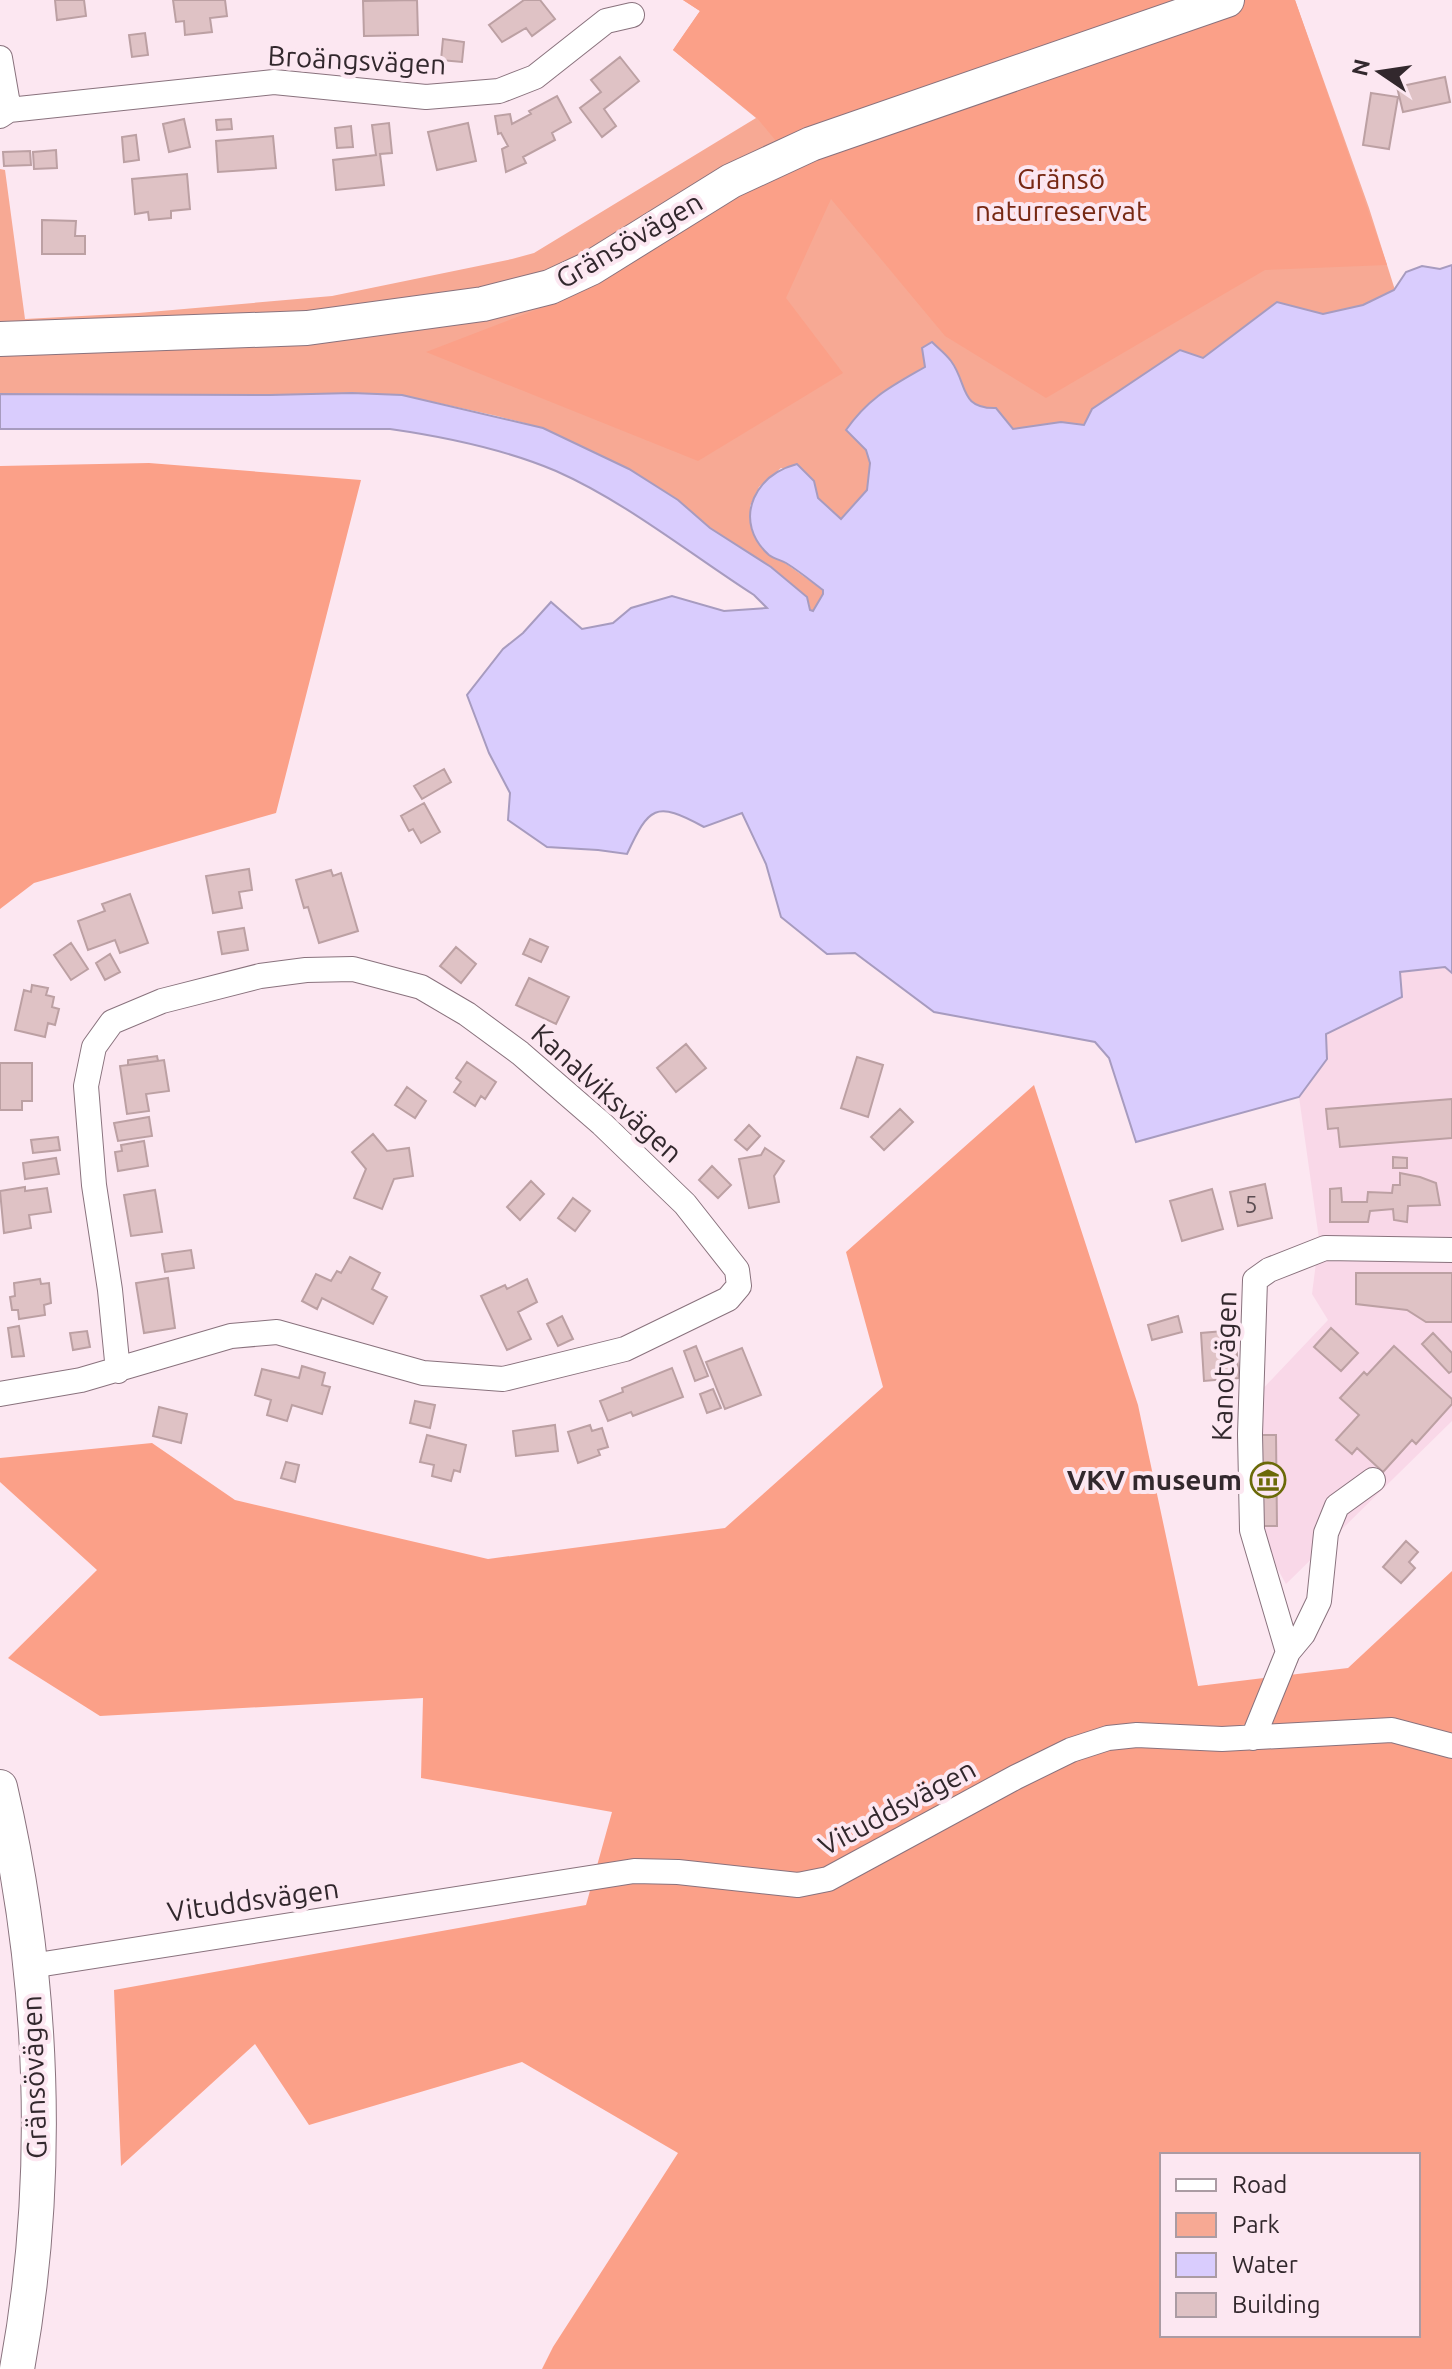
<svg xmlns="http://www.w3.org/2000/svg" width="1452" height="2369" font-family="Ubuntu,sans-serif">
	<rect width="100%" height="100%" fill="#fce7f1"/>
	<path fill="#f9d8e8" d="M1445,966L1452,973V1421L1286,1584L1255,1529L1256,1396L1328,1320L1312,1294L1319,1239L1299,1097L1327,1059L1325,1034L1402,997L1400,972Z"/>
	<path fill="#f7a994" d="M683,0H1295L1369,208L1395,290L1363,305L1323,314L1277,302L1203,358L1084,425L1061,422L1013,429L996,408C959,409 968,384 951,361C946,354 938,348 932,342L926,367L847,430L866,450L870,463L867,490L840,519L818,498L814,481L781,468L759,487L750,506L770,556L785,563L823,590V594L813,611L810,610L809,603L710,528L678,500L629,469L543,428L497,416L402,395L352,393L270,395L0,394V169L5,170L25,319L138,313L332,296L512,259L534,253L756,118L673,50L700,11Z"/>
	<path fill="#fba088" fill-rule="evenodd" d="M683,0H1295L1387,265L1265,270L1046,398L945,336L831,199L786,298L843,373L698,461L426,352L546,306L630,262L795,164L757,118L673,50L700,11Z
		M149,463L361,480L276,813L34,883L0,909V466Z
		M1034,1085L1138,1405L1198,1686L1348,1668L1452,1571V2369H542L553,2347L678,2153L522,2062L309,2125L255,2044L121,2166L114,1990L586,1905L612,1812L421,1778L423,1698L100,1716L8,1658L97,1570L0,1482V1458L152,1443L235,1500L488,1559L725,1528L883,1387L846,1252ZM1162,2155H1418V2335H1162Z"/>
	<path fill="#d9ccfd" stroke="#a79bbf" stroke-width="2" d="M1452,265V973L1445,967L1400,972L1402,997L1326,1034L1327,1059L1299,1097L1136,1142L1109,1058L1095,1042L934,1012L855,953L827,954L781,917L766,864L742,813L704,827C655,800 649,807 627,854L598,850L547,847L508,820L510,793L489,753L467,695L503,649L523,633L551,602L582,629L613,623L631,608L672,596L724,611L767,608L754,595C690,554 626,502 556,471C504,449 446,437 390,429H0V394L270,395L352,393L402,395L543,428L629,469L678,500L710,528L771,567L807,597L810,610L813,611L823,594V590C811,581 799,571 786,563C781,560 774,559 769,555C752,540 745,519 754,498C762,480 778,469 797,464L814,481L818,498L841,519L867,490L870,463L866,450L846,430C869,397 892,386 925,367L922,348L932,342C938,348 946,354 951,361C968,384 959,409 996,408L1013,429L1061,422L1084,425L1092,409L1180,350L1203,358L1277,302L1323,314L1363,305L1394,290L1406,272L1422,266L1440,269Z"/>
	<path fill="#dfc2c5" stroke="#bca0a3" stroke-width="2" d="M55,0H84L86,16L57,20Z
		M173,0H225L227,16L210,18L212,32L185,35L184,21L176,22Z
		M417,0L418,35L364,36L363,1Z
		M524,0H540L555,19L532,36L526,28L502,42L489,25Z
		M145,33L148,55L132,57L129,35Z
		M443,39L464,42L462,62L441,60Z
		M620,57L639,81L604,109L616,126L602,137L580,108L601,92L591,80Z
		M1445,77L1450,102L1403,112L1397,87Z
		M1371,93L1398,97L1389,149L1363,145Z
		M557,96L571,122L552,133L555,140L523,157L526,163L506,172L502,149L508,146L501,133L498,134L495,116L510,114L512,124L531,114L529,111Z
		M184,119L190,147L169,152L163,124Z
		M231,119L232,129L217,130L216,120Z
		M389,123L392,153L380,154L384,185L336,190L333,160L376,155L372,125Z
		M468,123L476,161L437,170L428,132Z
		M351,126L353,147L337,148L335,128Z
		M136,135L139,160L124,162L122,137Z
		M273,136L276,168L218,172L216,141Z
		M56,150L57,168L34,169L33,152Z
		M30,151L31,165L4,166L3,152Z
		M187,174L190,209L171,211V218L149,220L148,212L135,214L132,179Z
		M42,220L76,221L75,236H85V254H42Z
		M444,769L451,782L422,799L414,786Z
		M424,803L440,832L421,843L413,829L409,831L401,816Z
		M249,869L252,890L239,892L242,908L213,913L206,876Z
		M331,870L333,876L341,873L358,931L319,943L308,907L304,908L296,880Z
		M130,894L148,943L120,953L115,940L88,950L78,921L105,911L102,904Z
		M244,928L248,950L222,954L218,932Z
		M530,939L548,947L541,962L523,954Z
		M71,943L88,969L71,980L54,955Z
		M456,947L476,964L461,983L440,966Z
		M110,954L120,972L105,980L96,963Z
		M529,978L569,997L556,1024L516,1005Z
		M32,985L48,988L46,995L54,997L52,1007L59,1009L55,1025L48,1023L45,1037L15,1030L24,990L31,992Z
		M686,1044L706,1068L676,1092L657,1068Z
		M157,1056L158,1061L128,1065V1060Z
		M857,1057L883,1065L868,1117L841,1108Z
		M164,1060L169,1091L146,1094L149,1111L127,1114L120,1066Z
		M467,1062L496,1082L485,1099L481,1096L475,1106L454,1092L461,1082L456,1078Z
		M0,1063H32V1101H22V1110H0Z
		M407,1087L426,1101L415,1118L395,1105Z
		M1452,1099V1138L1340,1147L1338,1128L1328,1129L1326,1109Z
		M900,1109L913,1122L884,1150L871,1137Z
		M149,1117L152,1136L118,1141L114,1123Z
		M749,1125L760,1136L747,1150L735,1140Z
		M373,1134L387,1151L409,1148L413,1176L394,1179L382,1209L354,1198L366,1169L352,1152Z
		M58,1137L60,1150L33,1153L31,1140Z
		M144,1141L148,1166L118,1171L115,1152L122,1151L121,1145Z
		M765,1148L784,1161L774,1176L779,1202L749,1208L739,1159L761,1155Z
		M1393,1157L1407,1158V1168H1393Z
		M56,1158L59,1174L25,1179L23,1163Z
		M712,1166L731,1185L718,1198L699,1180Z
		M1400,1173L1420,1177L1436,1183L1440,1205L1408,1206L1407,1222L1394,1220L1393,1209L1370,1211L1368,1222H1330V1189L1341,1188L1342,1202H1367L1368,1192L1392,1193L1393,1185H1400Z
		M531,1181L544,1194L520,1220L507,1207Z
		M1265,1184L1272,1218L1238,1226L1230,1192Z
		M25,1187V1191L47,1188L51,1212L29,1215L31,1228L4,1233L0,1191Z
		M1212,1189L1223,1229L1182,1241L1170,1201Z
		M155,1190L162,1232L131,1236L124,1195Z
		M573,1198L590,1211L575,1231L558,1218Z
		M191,1250L194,1268L165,1272L162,1254Z
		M350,1257L380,1273L372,1289L387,1297L373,1324L322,1298L317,1309L302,1301L316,1274L331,1281L337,1271L341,1273Z
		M1356,1273H1452V1322H1426L1407,1310L1356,1304Z
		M168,1278L175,1328L144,1333L136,1283Z
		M40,1279L41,1284L49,1283L51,1303L44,1305L45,1315L19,1319L18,1310H12L10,1297L15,1296L14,1283Z
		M527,1279L537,1302L518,1312L531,1339L507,1350L481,1296L505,1285L507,1289Z
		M562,1316L573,1339L558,1346L547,1324Z
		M1178,1316L1182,1332L1152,1340L1148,1325Z
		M19,1326L24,1356L12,1357L8,1328Z
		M1331,1328L1358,1353L1341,1371L1314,1347Z
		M1235,1330L1239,1378L1204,1381L1201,1333Z
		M87,1331L90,1347L73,1350L70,1333Z
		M1433,1333L1452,1353V1371L1449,1373L1422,1344Z
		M696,1346L708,1376L695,1381L684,1351Z
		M1394,1346L1452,1399V1404L1416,1444L1412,1440L1383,1472L1357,1448L1352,1454L1336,1440L1359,1415L1340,1398L1364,1372L1367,1375Z
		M742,1348L761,1395L725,1409L706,1362Z
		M302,1366L325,1373L322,1385L330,1387L322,1414L292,1405L287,1421L267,1415L271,1400L255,1395L262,1369L299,1378Z
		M672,1368L683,1397L633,1416L631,1412L608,1421L600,1401L623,1392L622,1388Z
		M713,1389L721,1408L707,1413L700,1394Z
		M415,1401L435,1405L430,1428L410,1423Z
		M159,1407L187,1414L181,1443L153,1436Z
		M555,1425L558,1451L516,1456L513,1431Z
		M590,1425L592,1431L602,1428L608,1447L598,1450L600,1455L578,1463L568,1432Z
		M427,1435L466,1445L460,1472L454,1470L451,1481L432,1476L434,1465L420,1462Z
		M1258,1435H1276L1277,1526H1259Z
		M286,1462L299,1465L295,1482L281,1478Z
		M1406,1541L1418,1552L1409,1562L1415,1568L1401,1583L1383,1567Z"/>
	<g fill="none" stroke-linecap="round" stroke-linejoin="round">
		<g stroke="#89727d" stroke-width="26">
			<path id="street" d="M0,58L9,110L0,116
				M9,110L274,82L426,97L499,91L535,77L606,21L632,15
				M0,1394L81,1380L231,1336L277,1332L423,1373L503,1379L625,1349L728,1299L739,1286L737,1270L685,1204L602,1124L520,1053L467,1014L421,987L353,969L306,970L260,976L162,1001L112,1022L94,1047L86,1086L94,1185L110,1290L118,1371
				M1288,1652L1303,1634L1319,1601L1326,1533L1337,1506L1373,1480
				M1253,1738L1288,1652L1252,1530L1250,1434L1255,1280L1269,1270L1325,1248L1452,1250
				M31,1966L634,1871L678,1872L798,1885L828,1879L1016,1777L1071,1750L1108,1738L1137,1735L1222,1739L1392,1730L1452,1746"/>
		</g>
		<g stroke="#89727d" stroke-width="36">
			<path id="secondary" d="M0,339L307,328L483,304L550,287L591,268L731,181L811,144L1227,0
				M0,1787C44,1976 52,2178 17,2369"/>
		</g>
		<use href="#street" stroke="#fff" stroke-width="24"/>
		<use href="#secondary" stroke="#fff" stroke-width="34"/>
	</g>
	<defs>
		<g id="museum-ring" transform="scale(1.8)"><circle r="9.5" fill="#fce7f1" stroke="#6b6a08" stroke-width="1.5"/><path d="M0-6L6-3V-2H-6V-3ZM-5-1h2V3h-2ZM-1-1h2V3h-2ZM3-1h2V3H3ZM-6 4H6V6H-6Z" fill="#6b6a08"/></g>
	</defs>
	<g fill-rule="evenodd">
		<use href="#museum-ring" x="1268" y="1480"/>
	</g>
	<g text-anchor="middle" stroke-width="8" stroke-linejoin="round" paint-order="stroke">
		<g font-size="24" fill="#5d4e53">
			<text x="1251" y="1213">5</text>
		</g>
		<g font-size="28" fill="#32282d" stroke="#fce7f1">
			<text transform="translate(357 60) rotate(3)" y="10">Broängsvägen</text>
			<text transform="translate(629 240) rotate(-30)" y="10">Gränsövägen</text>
			<text transform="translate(607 1093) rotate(42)" y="10">Kanalviksvägen</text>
			<text transform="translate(1224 1366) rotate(-88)" y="10">Kanotvägen</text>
			<text transform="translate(897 1807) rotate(-28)" y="10">Vituddsvägen</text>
			<text transform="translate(253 1900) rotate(-8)" y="10">Vituddsvägen</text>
			<text transform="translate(34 2077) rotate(-92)" y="10">Gränsövägen</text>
		</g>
		<g font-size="28" fill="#772813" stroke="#fce7f1">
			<text x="1061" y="189">Gränsö<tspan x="1061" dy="32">naturreservat</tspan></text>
		</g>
		<g font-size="28" font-weight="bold" fill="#32282d" stroke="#fce7f1" text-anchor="end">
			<text x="1242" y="1490">VKV museum</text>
		</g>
	</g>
	<rect x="1160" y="2153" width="260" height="184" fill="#fce7f1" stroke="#ab9ba3" stroke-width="2"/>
	<rect x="1176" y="2179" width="40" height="12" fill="#ffffff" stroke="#ab9ba3" stroke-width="2"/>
	<text x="1232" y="2193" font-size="24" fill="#32282d">Road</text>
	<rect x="1176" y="2213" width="40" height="24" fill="#f7a994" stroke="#ab9ba3" stroke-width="2"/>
	<text x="1232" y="2233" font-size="24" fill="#32282d">Park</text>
	<rect x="1176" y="2253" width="40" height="24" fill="#d9ccfd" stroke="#ab9ba3" stroke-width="2"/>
	<text x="1232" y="2273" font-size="24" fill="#32282d">Water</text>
	<rect x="1176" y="2293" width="40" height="24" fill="#dfc2c5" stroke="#ab9ba3" stroke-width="2"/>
	<text x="1232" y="2313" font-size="24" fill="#32282d">Building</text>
	<g transform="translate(1380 72) rotate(283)" stroke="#fce7f1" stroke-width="6" paint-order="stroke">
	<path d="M0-6L14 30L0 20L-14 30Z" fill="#32282d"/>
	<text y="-12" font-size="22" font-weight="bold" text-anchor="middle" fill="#32282d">N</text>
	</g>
</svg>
